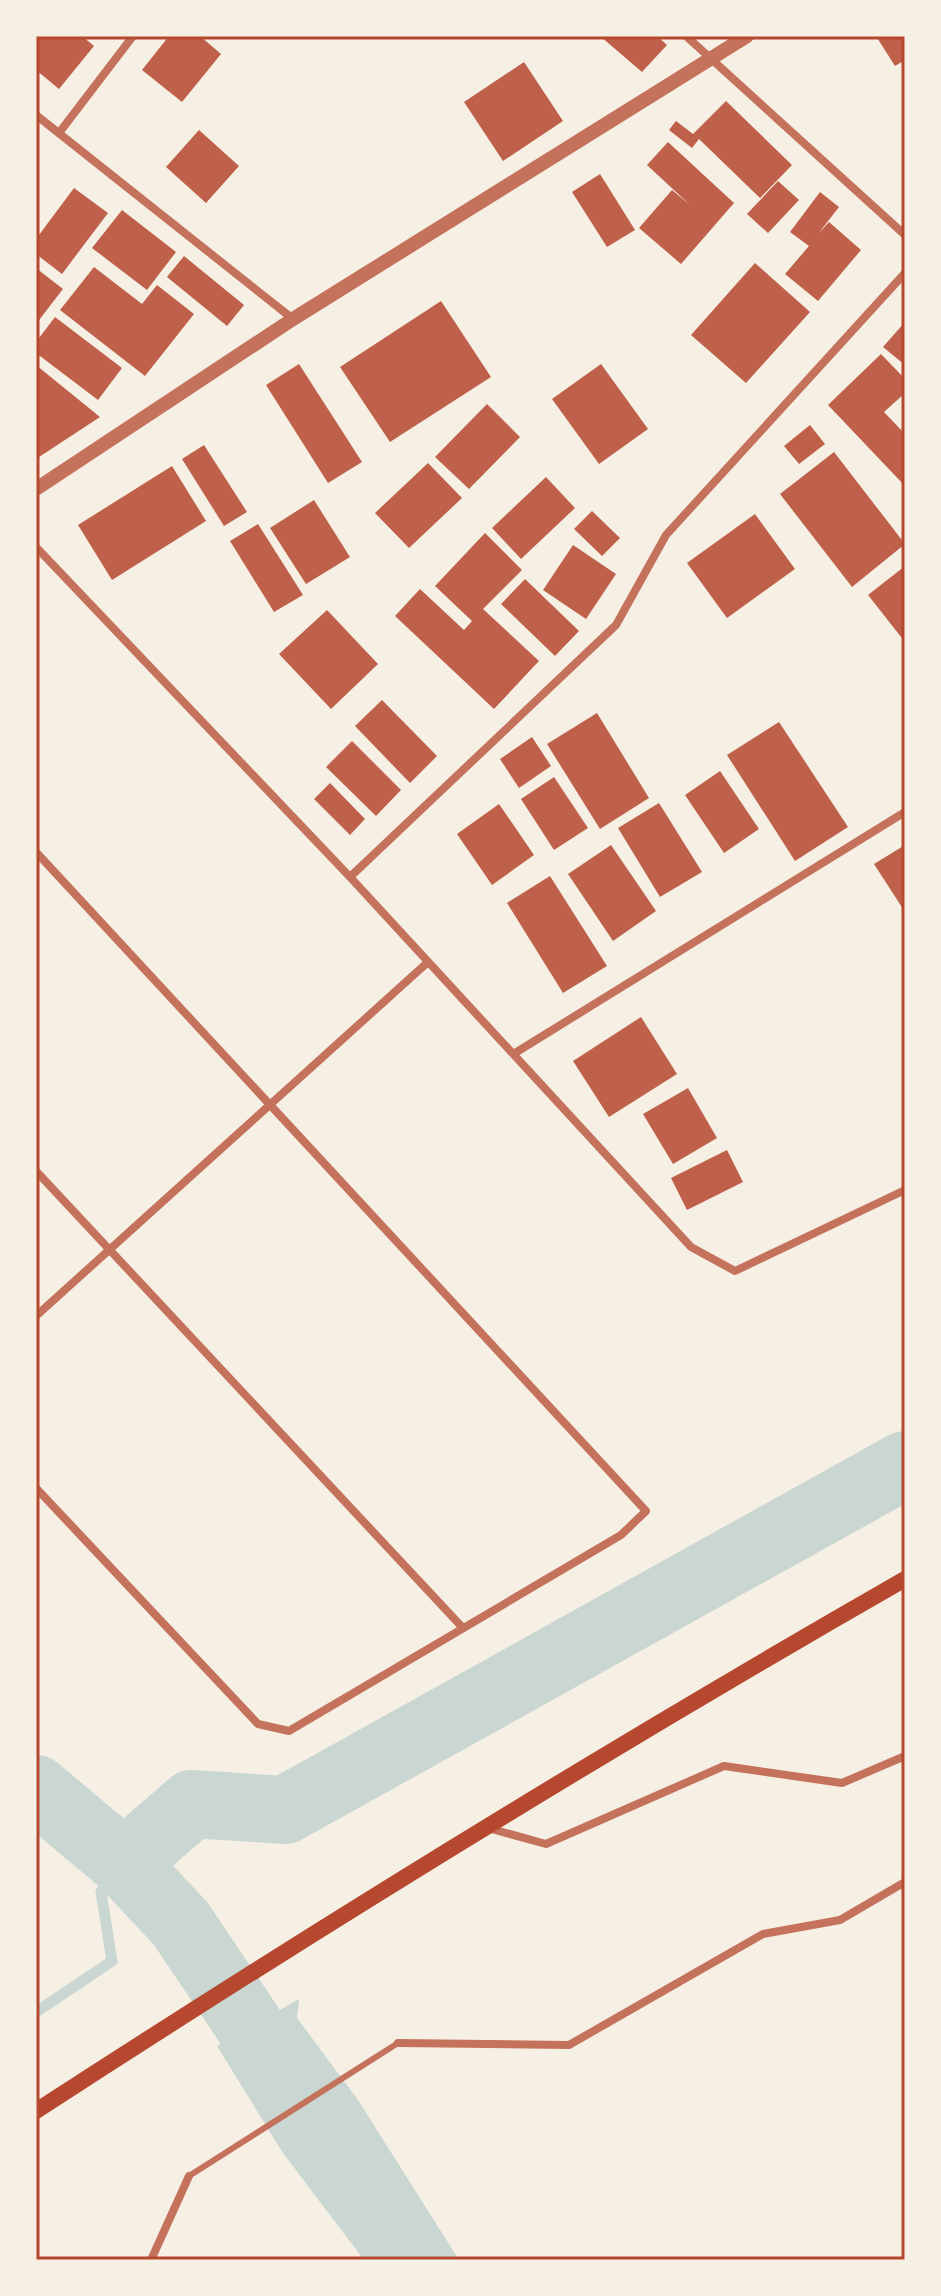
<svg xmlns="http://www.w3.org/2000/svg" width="941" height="2296" font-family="Lato,sans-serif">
	<rect width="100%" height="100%" fill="#f6efe4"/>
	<path fill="#c9d6d2" d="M299,1999L297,2018L358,2100L459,2260H364L283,2153L217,2046Z"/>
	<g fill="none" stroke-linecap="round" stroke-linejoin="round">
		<path stroke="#c9d6d2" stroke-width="11" d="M36,2012L112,1961L101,1892L124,1863"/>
		<path stroke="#c9d6d2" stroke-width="68" d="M36,1789L124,1863L181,1924L407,2260
			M124,1863L192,1804L285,1810L905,1465"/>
	</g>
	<path fill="#bf614a" d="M36,36H82L94,46L59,89L36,70Z
		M169,36H200L221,54L182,102L142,70Z
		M600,36H657L667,45L642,72Z
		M876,36H905V60L895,66Z
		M524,62L563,121L503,161L464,102Z
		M726,101L792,165L760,198L699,139L692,148L669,130L676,121L693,134Z
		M199,130L239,166L206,203L166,167Z
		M668,142L734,203L681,264L639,228L672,190L690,205L647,165Z
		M600,174L635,230L607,247L572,192Z
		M778,181L799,200L768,233L747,214Z
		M74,188L108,213L62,274L36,254V239Z
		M820,192L839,207L818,234L829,222L861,250L818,301L785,274L809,246L790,232Z
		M122,210L176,252L147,290L92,248Z
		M184,256L244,305L227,326L167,277Z
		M755,263L810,312L746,383L691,335Z
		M94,267L142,304L157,285L194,314L145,376L60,310Z
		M36,268L63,289L36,324Z
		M441,301L491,377L390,442L340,367Z
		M55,317L122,368L98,400L36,353V342Z
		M905,322V365L883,347Z
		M881,354L905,379V393L884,412L905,434V486L828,405Z
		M299,364L362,462L328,483L266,385Z
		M601,364L648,429L599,464L552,399Z
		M36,365L100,417L36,459Z
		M487,404L520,437L469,489L435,457Z
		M810,425L825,444L799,464L784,446Z
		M204,445L247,512L224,526L182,459Z
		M834,452L905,544L852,587L780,494Z
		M428,463L462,498L409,548L375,513Z
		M172,466L206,521L112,580L78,525Z
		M546,477L575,508L521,559L492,528Z
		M314,500L350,557L306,584L270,528Z
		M592,511L620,538L602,556L574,529Z
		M755,514L795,569L727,618L687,563Z
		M258,524L303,595L274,612L230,541Z
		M485,533L522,570L483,609L539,661L494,709L395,616L420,589L464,630L472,621L435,586Z
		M573,545L616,574L586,619L543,590Z
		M905,566V642L868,595Z
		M525,579L579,631L555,656L501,604Z
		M327,610L378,664L331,709L279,654Z
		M382,700L437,756L410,783L355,726Z
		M597,713L649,798L600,829L547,744Z
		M779,722L848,827L795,861L727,755Z
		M532,737L551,766L519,788L500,759Z
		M352,741L401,790L376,816L326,767Z
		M720,771L759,829L724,853L685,795Z
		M554,777L588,828L554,850L521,799Z
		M330,783L365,819L350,835L314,799Z
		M659,803L702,872L660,897L618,828Z
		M499,804L534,855L492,885L457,834Z
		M611,845L656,911L613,941L568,874Z
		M905,845V912L874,864Z
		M550,876L607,966L563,993L507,903Z
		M641,1017L677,1074L609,1117L573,1061Z
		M688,1088L717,1138L673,1164L643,1114Z
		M727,1150L743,1182L687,1210L671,1178Z"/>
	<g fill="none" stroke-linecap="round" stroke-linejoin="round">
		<path stroke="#c5725c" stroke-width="6" d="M189,2176L398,2043"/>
		<path stroke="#c5725c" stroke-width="8" d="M686,36L905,235
			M36,115L293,319
			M59,133L133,36
			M36,547L350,877L691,1247L735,1271L905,1190
			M36,852L646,1511L621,1535L289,1731L258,1724L36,1488
			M350,877L616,625L666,535L905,273
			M515,1053L905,812
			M36,1171L462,1627
			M36,1316L428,962
			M488,1828L546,1844L724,1766L842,1783L905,1756
			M398,2043L569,2045L763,1934L840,1920L905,1882
			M151,2260L189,2176"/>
		<path stroke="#c5725c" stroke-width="14" d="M36,489L293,319L747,36"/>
		<path stroke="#b5482f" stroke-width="16" d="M36,2111C321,1926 610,1748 905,1579"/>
	</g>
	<rect width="941" height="2296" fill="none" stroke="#f6efe4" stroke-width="76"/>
	<rect x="38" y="38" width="865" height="2220" fill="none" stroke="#b5482f" stroke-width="3"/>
</svg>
